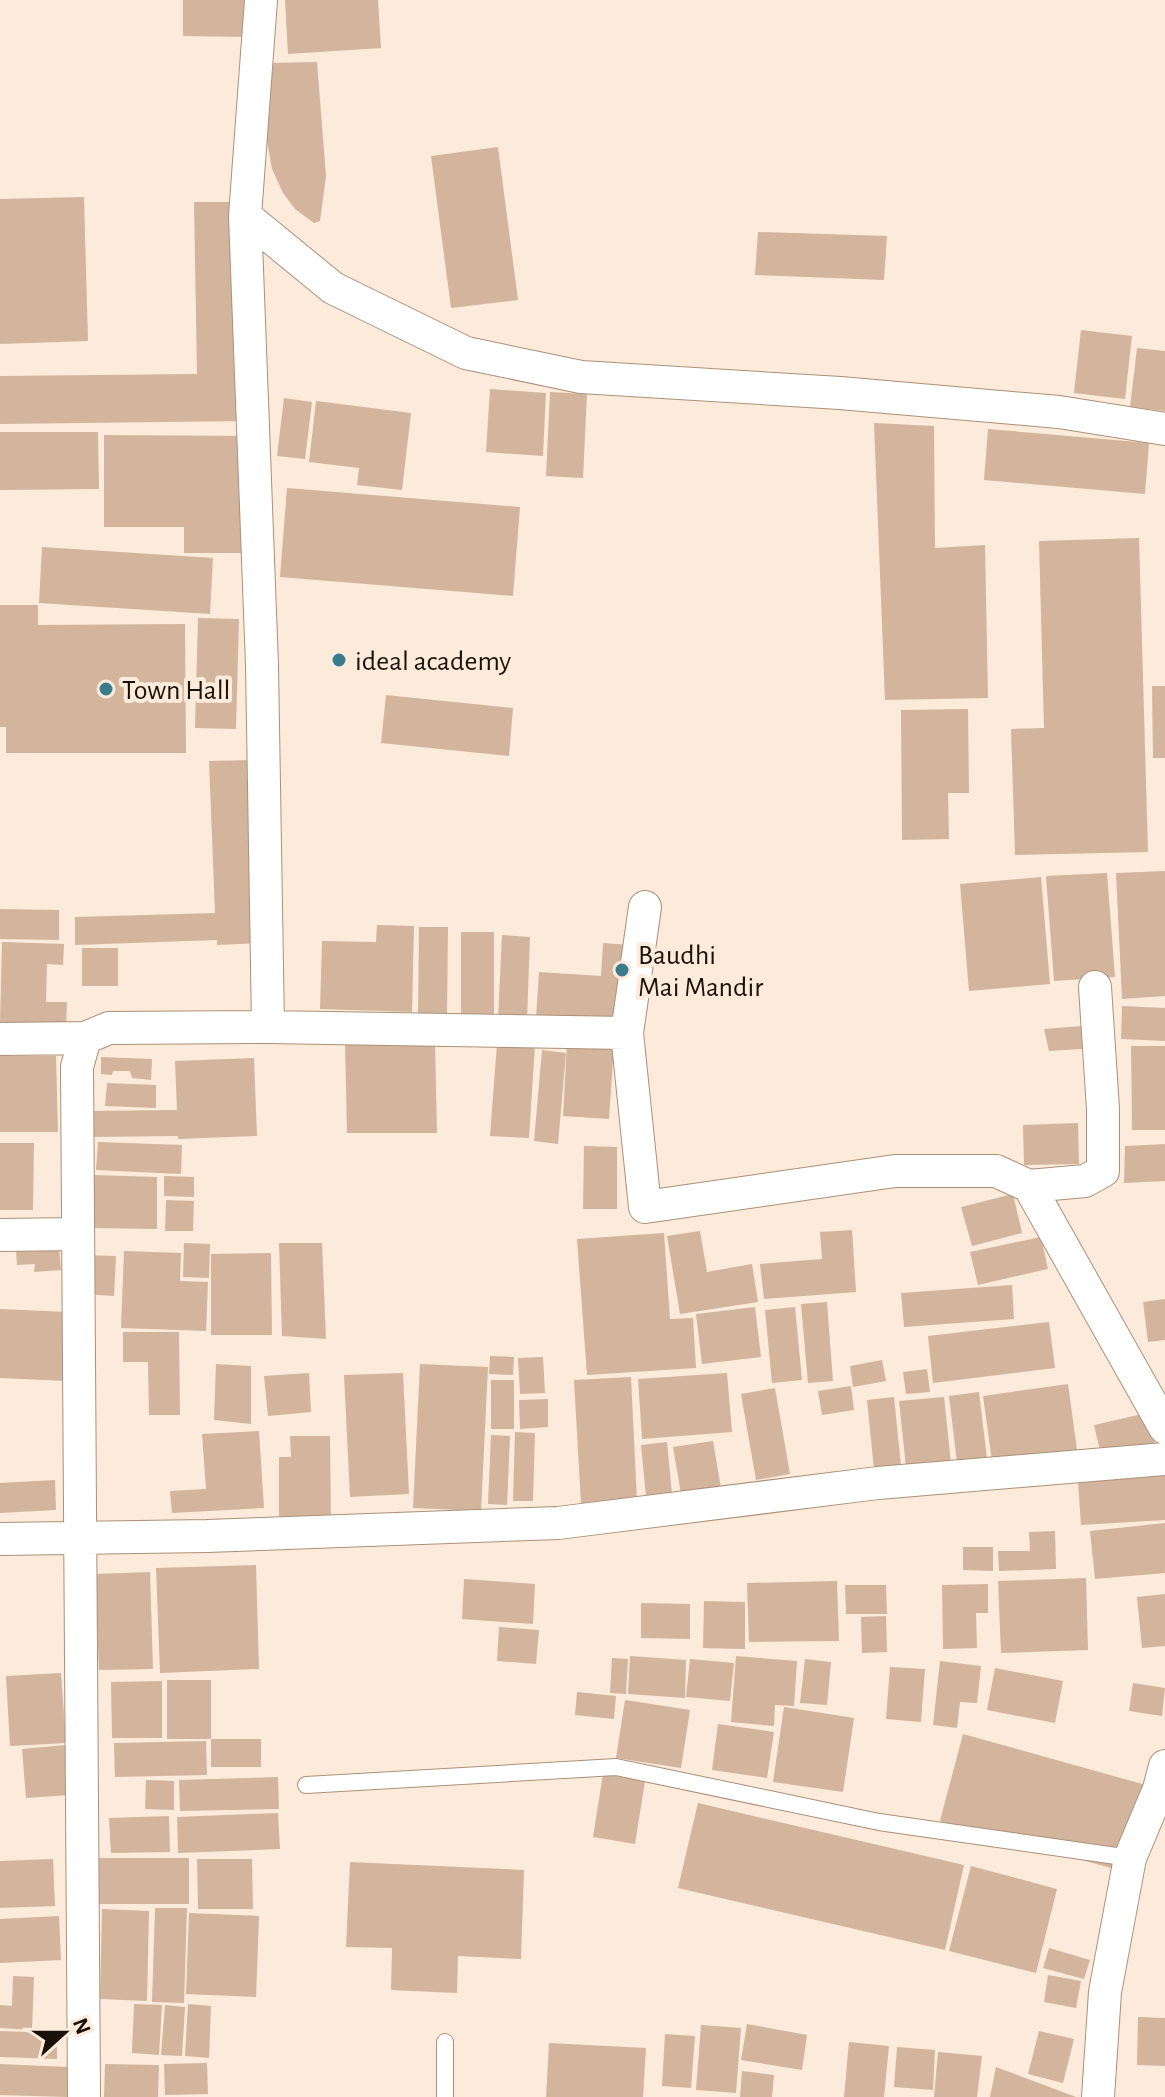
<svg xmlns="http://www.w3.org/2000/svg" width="1165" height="2097" font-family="'Alegreya Sans',sans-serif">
	<rect width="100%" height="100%" fill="#fceada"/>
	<path fill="#d2b59c" d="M183,0H247V37L183,36Z
		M285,0H378L381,48L288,54Z
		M317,62L326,176L320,221L314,223L295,209L283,193L272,169L267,141V63Z
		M498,147L518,300L451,308L431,156Z
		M84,197L88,341L0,344V199Z
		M194,202H242L247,421L0,424V376L197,374Z
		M758,232L887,236L884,280L755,275Z
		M1081,330L1132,336L1125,399L1074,393Z
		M1137,348L1165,351V411L1130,407Z
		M490,389L546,393L543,456L486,452Z
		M550,392L587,394L583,478L546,476Z
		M284,398L312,402L305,459L277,456Z
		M316,401L411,413L402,490L357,485L359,468L309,462Z
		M874,423L934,426L935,548L985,545L988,698L885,700Z
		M988,429L1149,443L1145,494L984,480Z
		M0,432H98L99,489L0,490Z
		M104,435L247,436V553H184V527H104Z
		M287,488L520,507L513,596L280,577Z
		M1139,538L1148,852L1015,855L1011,729L1044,728L1039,541Z
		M42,547L213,558L210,614L39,603Z
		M0,605H38V625L185,624L186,753H6V727H0Z
		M198,618L239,619L236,729L195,728Z
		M1152,686H1165V758H1153Z
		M386,695L513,708L509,756L381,743Z
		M968,709L969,793H948L949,839L902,840L901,710Z
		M254,760L261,943L217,945V940L75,945V917L215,913L209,761Z
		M1165,871V996L1122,999L1116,873Z
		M1107,873L1115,977L1054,981L1046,876Z
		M1041,877L1050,984L969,991L960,884Z
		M0,909L59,910V940L0,939Z
		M377,925L414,926L412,1012L320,1009L322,941L376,942Z
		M419,927H448L447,1016H418Z
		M461,932H494V1022H461Z
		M502,935L530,937L527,1020L498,1019Z
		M2,942L64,944L63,965L47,964L46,1002H67L66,1029L0,1025Z
		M603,943L630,945L625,1024L536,1018L539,972L601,976Z
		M82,948H118V986H82Z
		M1122,1006L1165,1008V1041L1121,1039Z
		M1094,1025L1096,1048L1049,1051L1044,1029Z
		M345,1043H435L437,1133H347Z
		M497,1043L535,1045L529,1138L490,1136Z
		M567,1043L614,1046L609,1119L563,1116Z
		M1131,1046H1165V1130H1132Z
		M542,1050L566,1053L558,1144L534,1141Z
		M0,1056H56L58,1132H0Z
		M101,1057L152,1059L151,1080L132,1078L130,1071H113L112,1075L101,1074Z
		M254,1058L257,1136L178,1139V1136L91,1137L90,1111L177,1110L175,1061Z
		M107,1083L156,1085V1108L105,1106Z
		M1078,1123L1079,1164L1024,1165L1023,1125Z
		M98,1142L182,1145L181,1174L96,1170Z
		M0,1143H34L33,1210H0Z
		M1165,1144V1181L1124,1183L1125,1146Z
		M584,1146L617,1147V1209H583Z
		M93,1175L157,1177V1229L92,1228Z
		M164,1176L194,1177V1197L164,1196Z
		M1013,1194L1022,1233L972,1246L961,1207Z
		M166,1200L194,1201L193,1231H165Z
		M852,1230L856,1292L764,1299L760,1264L822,1259L820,1232Z
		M700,1231L707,1272L752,1264L758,1302L680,1314L667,1236Z
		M664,1233L670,1319L693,1318L696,1368L587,1375L577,1239Z
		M1041,1237L1048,1269L978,1285L970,1252Z
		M184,1243L210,1244L209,1278L183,1277Z
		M279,1243H322L326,1339L282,1336Z
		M59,1247L61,1270L34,1272L35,1264L17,1265L16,1250Z
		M124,1251L181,1253L180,1281L208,1282L206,1331L121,1328Z
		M271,1253L272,1335H211V1254Z
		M82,1255L116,1256L114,1296L82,1294Z
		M1012,1285L1014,1319L904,1327L901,1293Z
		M1165,1299V1340L1148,1342L1143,1302Z
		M827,1302L833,1381L808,1383L801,1304Z
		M755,1307L761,1357L702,1364L696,1314Z
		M795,1307L802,1380L772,1383L765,1310Z
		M0,1309L68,1312L66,1381L0,1378Z
		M1049,1322L1055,1368L933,1383L928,1336Z
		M123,1332H179L180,1415H149L148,1362H123Z
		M490,1356L514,1357L513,1375L489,1374Z
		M543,1357L545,1393L520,1394L518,1358Z
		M882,1360L886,1381L853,1387L850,1366Z
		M216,1364L251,1366V1424L214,1420Z
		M420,1364L488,1367L481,1511L413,1508Z
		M927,1369L930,1392L906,1394L903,1372Z
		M309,1373L311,1412L268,1416L264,1376Z
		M403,1373L409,1494L350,1497L344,1375Z
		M727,1373L732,1432L642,1439L638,1379Z
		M631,1377L637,1501L581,1504L574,1380Z
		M491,1380H514V1429H491Z
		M1068,1384L1078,1457L993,1468L983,1396Z
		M851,1386L854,1410L822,1415L818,1391Z
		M775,1388L790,1474L756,1480L741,1394Z
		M979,1392L988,1467L958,1471L949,1396Z
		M894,1397L901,1466L874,1469L867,1400Z
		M944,1397L951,1463L906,1467L899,1401Z
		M548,1399V1427L520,1429L519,1400Z
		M1151,1412L1157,1442L1101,1455L1094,1425Z
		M259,1431L264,1508L172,1513L170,1491L206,1489L202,1434Z
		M515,1432L535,1433L533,1501H513Z
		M491,1435L510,1436L507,1505L488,1504Z
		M290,1436H330L331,1519H279V1457H291Z
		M713,1441L722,1494L682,1500L673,1447Z
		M667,1442L672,1494L646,1497L641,1445Z
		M1165,1475V1520L1081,1525L1078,1481Z
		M55,1480L56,1510L0,1513V1483Z
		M1165,1523V1573L1095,1579L1090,1531Z
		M1055,1531L1056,1569L999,1571L998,1551H1030L1029,1532Z
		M963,1547H993V1571L963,1570Z
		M256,1565L259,1669L160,1673L156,1568Z
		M150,1572L153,1669L99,1670L95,1574Z
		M1086,1578L1088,1650L1001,1653L998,1581Z
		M464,1579L535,1584L533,1624L462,1619Z
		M837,1581L839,1641L749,1642L747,1583Z
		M988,1584V1613H976L977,1648L943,1649L942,1585Z
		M845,1585H886L887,1614H846Z
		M1165,1594V1646L1142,1648L1137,1597Z
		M704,1601L745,1602V1649L703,1648Z
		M641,1603L690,1604V1639L641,1638Z
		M886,1616L887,1652L862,1653L861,1617Z
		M499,1627L539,1630L536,1664L497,1661Z
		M630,1656L686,1660L685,1698L628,1694Z
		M736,1656L797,1661L794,1706L775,1705L774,1726L731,1722Z
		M612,1658L628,1659L626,1694L610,1693Z
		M690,1659L734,1663L730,1701L686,1697Z
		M805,1659L831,1662L827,1705L800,1703Z
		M940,1661L981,1666L977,1703L960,1702L957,1728L933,1725Z
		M890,1667L925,1669L921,1722L886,1719Z
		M995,1668L1063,1681L1055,1723L987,1710Z
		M61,1673L66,1743L10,1746L6,1676Z
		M167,1680H211V1739H261V1767H211V1739H167Z
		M162,1681V1738H112L111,1682Z
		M1133,1683L1165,1688L1162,1716L1129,1711Z
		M577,1692L616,1696L614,1719L575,1715Z
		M625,1700L690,1710L681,1768L616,1758Z
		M784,1707L854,1718L843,1792L773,1782Z
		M718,1724L774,1732L767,1778L712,1770Z
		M963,1734L1146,1785L1122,1871L940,1821Z
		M206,1741L207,1775L115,1777L114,1743Z
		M66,1745L69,1795L26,1798L22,1749Z
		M603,1774L645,1781L635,1844L593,1837Z
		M278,1777L279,1809L180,1811L179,1780Z
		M146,1780L174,1781V1810L145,1809Z
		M698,1803L964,1865L945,1950L678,1888Z
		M278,1813L280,1849L178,1853L177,1817Z
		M169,1816L170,1852L111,1853L109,1818Z
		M98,1858H189V1904H98Z
		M53,1859L55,1906L0,1908V1861Z
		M197,1859H252L253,1909H198Z
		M350,1862L524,1870L521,1959L458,1956L457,1993L391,1990L392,1948L346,1947Z
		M971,1866L1057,1889L1036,1973L949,1951Z
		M155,1908H187L184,2003L152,2002Z
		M102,1909L149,1911L147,2001L100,1999Z
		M189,1913L259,1916L256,1997L186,1994Z
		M59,1916L61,1960L0,1963V1919Z
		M1049,1948L1090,1960L1084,1979L1043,1968Z
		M1048,1975L1081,1981L1076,2008L1044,2002Z
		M13,1976L34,1977L32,2030L0,2028V2005L12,2006Z
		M134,2004L162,2005L159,2055L132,2053Z
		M188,2004L211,2006L209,2058L185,2056Z
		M165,2005L185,2007L182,2056L161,2055Z
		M1138,2017L1165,2018V2066L1137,2065Z
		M747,2024L807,2035L802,2070L741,2060Z
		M701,2025L741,2028L736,2093L696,2090Z
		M0,2031L57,2033V2059L0,2057Z
		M1039,2031L1074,2039L1063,2083L1028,2074Z
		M665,2034L695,2036L691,2088L662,2086Z
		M849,2042L889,2046L884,2097H844Z
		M549,2043L646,2048L643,2097H546Z
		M897,2047L935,2050L933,2090L894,2087Z
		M938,2052L982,2056L977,2097H934Z
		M207,2063L208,2094L165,2095L164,2064Z
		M0,2064L68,2067L67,2097L0,2095Z
		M105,2064L159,2065L158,2097H104Z
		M996,2067L1076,2097H990Z
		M742,2071L774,2075L772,2097H740Z"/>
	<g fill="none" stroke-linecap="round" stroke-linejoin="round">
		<g stroke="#ac9078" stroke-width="18">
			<path id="service" d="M306,1785L616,1767L879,1822L1130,1858
				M445,2042V2097"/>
		</g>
		<g stroke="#ac9078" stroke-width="34">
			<path id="minor" d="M261,0L245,216L262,665L268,1027
				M245,216L333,288L466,353L581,377L840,393L1059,412L1165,429
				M645,907L627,1033L645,1207L895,1171H996L1029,1186L1165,1428
				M0,1039L85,1038
				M1029,1186L1085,1181L1103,1171V1109L1095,987
				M0,1235L78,1234
				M0,1539L207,1536L558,1523L878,1483L1165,1459
				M84,2097L77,1067L85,1038L109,1028L268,1027L627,1033
				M1098,2097L1105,1992L1130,1858L1159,1789L1165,1766"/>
		</g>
		<use href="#service" stroke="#fff" stroke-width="16"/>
		<use href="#minor" stroke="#fff" stroke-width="32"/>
	</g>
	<g fill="#3a7c8e" stroke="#fceada" stroke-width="3">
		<circle cx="339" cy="660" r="8"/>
		<circle cx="106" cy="689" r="8"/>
		<circle cx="622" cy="970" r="8"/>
	</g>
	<g text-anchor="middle" stroke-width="8" stroke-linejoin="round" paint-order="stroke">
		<g font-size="28" fill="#191007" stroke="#fceada" text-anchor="start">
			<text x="355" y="670">ideal academy</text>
			<text x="122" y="699">Town Hall</text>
			<text x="638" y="964">Baudhi<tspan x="638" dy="32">Mai Mandir</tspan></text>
		</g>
	</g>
	<g transform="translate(64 2033) rotate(69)" stroke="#fceada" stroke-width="6" paint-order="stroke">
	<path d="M0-6L14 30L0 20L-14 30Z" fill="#191007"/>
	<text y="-12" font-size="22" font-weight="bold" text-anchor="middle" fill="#191007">N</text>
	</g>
</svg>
